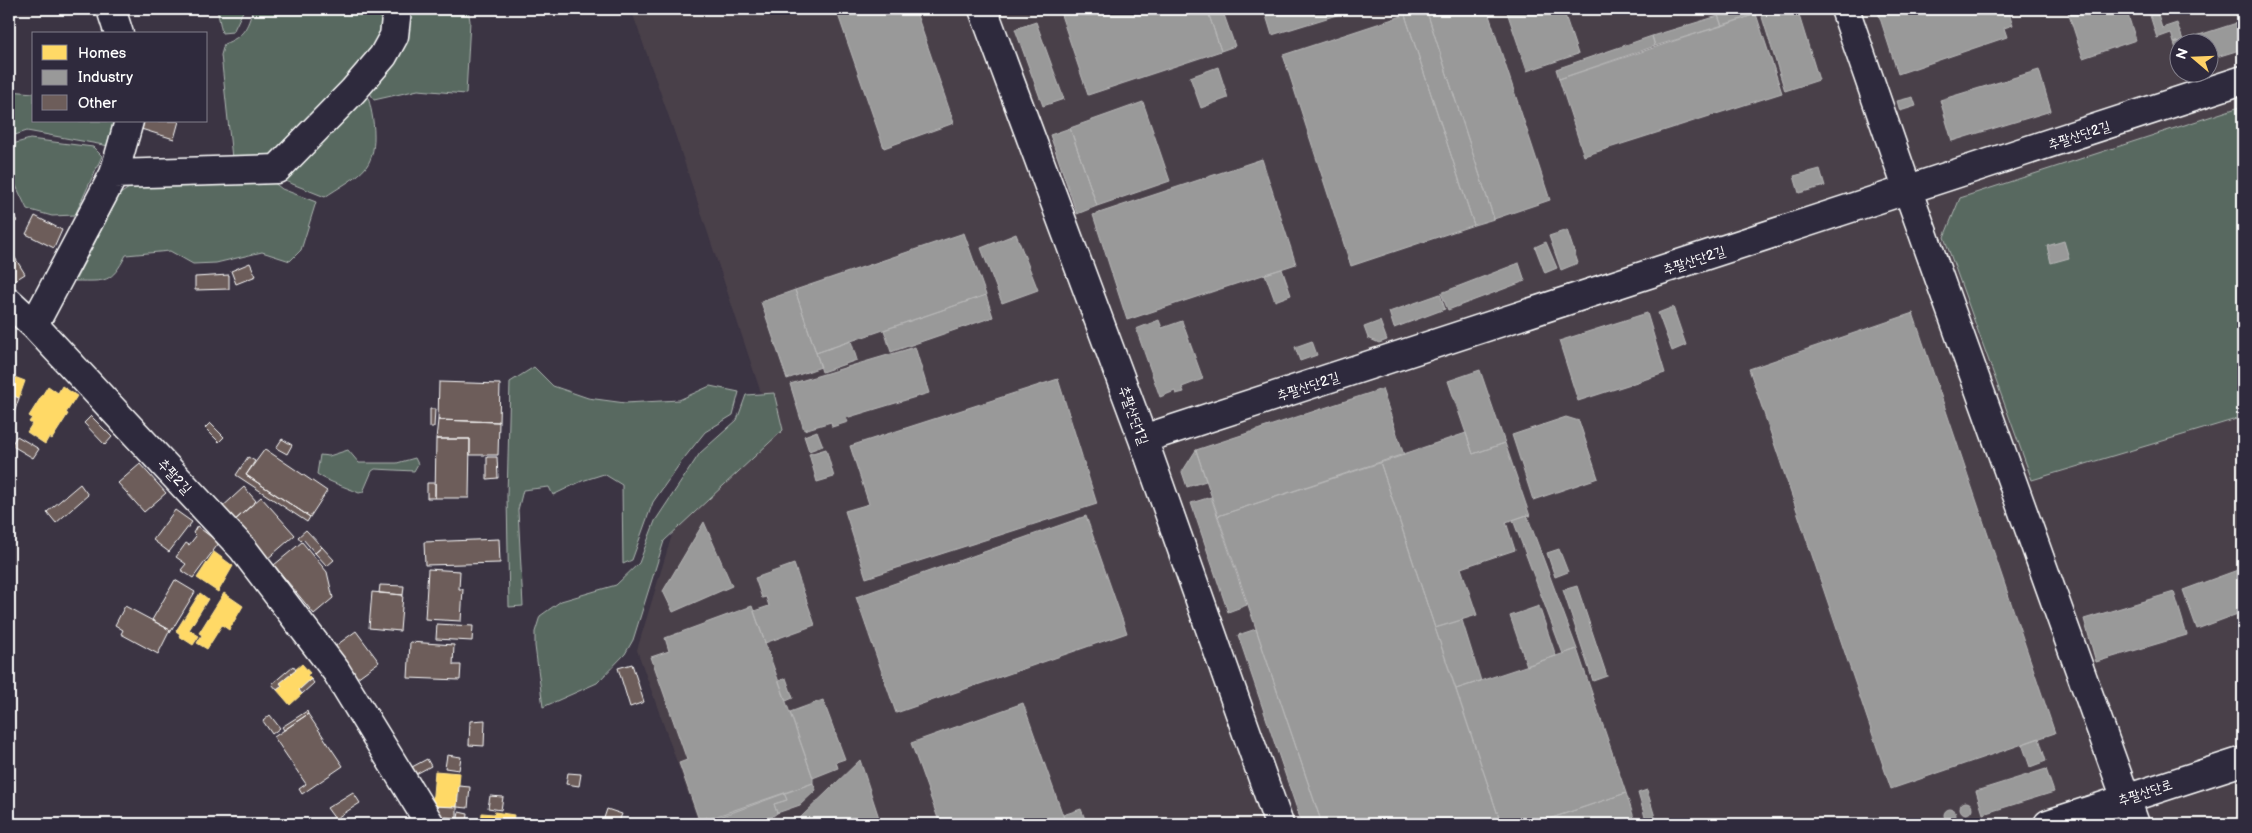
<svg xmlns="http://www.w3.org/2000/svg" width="2252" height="833" font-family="'Balsamiq Sans','Poor Story',sans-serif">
	<rect width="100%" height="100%" fill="#3b3443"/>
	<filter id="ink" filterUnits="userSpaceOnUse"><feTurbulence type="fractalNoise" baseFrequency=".02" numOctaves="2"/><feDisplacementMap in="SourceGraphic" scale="10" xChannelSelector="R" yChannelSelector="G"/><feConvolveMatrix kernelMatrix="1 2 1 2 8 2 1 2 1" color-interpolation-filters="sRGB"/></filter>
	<g filter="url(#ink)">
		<path fill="#4a404a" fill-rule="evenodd" d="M631,9H2243V824H699L637,650L675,525L772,426L674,131ZM2180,42H2210V72H2180Z"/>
		<path fill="#586961" stroke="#acb4b0" d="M217,9H244L233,32L222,33Z
			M253,9H468L470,21L466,94L418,90L374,100L366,85L274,156L232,158L221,55L224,44C244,36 247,29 253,9Z
			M9,91L34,93V121H113L109,146L27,131L9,137Z
			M366,91C373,111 380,149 366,167C359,177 336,189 325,197L280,179Z
			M2243,106V417L2032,480L1944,237L1960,198Z
			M30,139L93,147L102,156L75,215L52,216L27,209L9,171V145Z
			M272,181L282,189L316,202L301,250L290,261L262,252L216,263L193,264L170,251L126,255C111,284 106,281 75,281L120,194L138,182Z
			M534,367L553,386L588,398L625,403L679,400L710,386L739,392L733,415L705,432L681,462L653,502L632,560L623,564L622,485L604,474L582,481L553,495L549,487L523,490L518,510L523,606L509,607L507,496L510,382Z
			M774,393L783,430L664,541L633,640L625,654L597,683L543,707L535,646V632L540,616L561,601L616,585L639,563L655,521L700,453L737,420L746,395Z
			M348,450L359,463H397L415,458L418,464L414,471L375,469L372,471L363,492L359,493C344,486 330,483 317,474L320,455L329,456Z"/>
		<path fill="#ffd966" stroke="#ffe494" d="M9,375L25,381L19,398L9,394Z
			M48,386L58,393L62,386L77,396L66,413L68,414L52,439L49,437L45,444L27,432L32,424L29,422L32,418L29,416Z
			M214,552L233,566L218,592L197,578Z
			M200,593L208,599L189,630L199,636L193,645L179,636L180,634L176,631Z
			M224,593L243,606L229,630L222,625L207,649L197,643L202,635L199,633Z
			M302,664L310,673L307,675L311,679L299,690L302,694L290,705L277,690L282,686L280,683Z
			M435,771L460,773L457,807L432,806Z
			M495,812L514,815L513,824H481L482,813L494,814Z"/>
		<path fill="#999" stroke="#b8b8b8" d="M836,9H915L954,123L884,148Z
			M1079,9H1207L1221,51L1088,95L1061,15Z
			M1207,9H1222L1235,46L1221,51Z
			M1264,9H1356L1272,35Z
			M1423,9H1426L1494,219L1474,225L1405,15Z
			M1426,9H1487L1550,200L1494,219Z
			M1506,9H1563L1578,54L1527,71Z
			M1728,9H1754L1756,14L1722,26L1717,12Z
			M1778,9H1797L1819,80L1785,91L1761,14Z
			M1877,9H2008L2013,25L2004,28L2007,37L1898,74Z
			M2067,9H2126L2136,40L2083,58Z
			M2148,9H2156L2162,28L2177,23L2183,40L2174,43L2171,33L2157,38Z
			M1756,14L1782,93L1584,156L1559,79Z
			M1405,15L1474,225L1351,266L1283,55Z
			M1718,16L1722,26L1655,46L1652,36Z
			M2243,21V49L2210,59V42H2180V61L2174,43Z
			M1036,22L1064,99L1043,106L1015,29Z
			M1652,36L1655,46L1559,79L1556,69Z
			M1218,67L1228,98L1201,108L1190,77Z
			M2039,70L2051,111L1952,141L1940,100Z
			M1913,97L1916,106L1900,111L1897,101Z
			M1143,102L1170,181L1097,206L1070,128Z
			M1070,128L1097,206L1077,214L1050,135Z
			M1262,159L1296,264L1127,320L1093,215Z
			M1820,169L1825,186L1799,193L1794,176Z
			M1567,230L1578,263L1561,270L1549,236Z
			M964,233L986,295L816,353L795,290Z
			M1016,234L1038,290L1002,303L981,248Z
			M2064,241L2069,258L2051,263L2047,246Z
			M1546,242L1557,268L1545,273L1535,247Z
			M1519,263L1525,281L1448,310L1441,293Z
			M1282,269L1291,295L1275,301L1265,274Z
			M795,290L821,367L787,379L761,302Z
			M1440,294L1445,309L1394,328L1389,312Z
			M986,295L993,317L891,352L884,330Z
			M1673,307L1686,345L1672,351L1658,313Z
			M1647,313L1665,373L1578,401L1559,341Z
			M1913,313L2055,733L1891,789L1749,369Z
			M1159,320L1162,328L1182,321L1203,379L1182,387L1184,392L1176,394L1175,391L1160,397L1136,329Z
			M1380,321L1387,340L1379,343L1368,338L1364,327Z
			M851,341L857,360L822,372L816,353Z
			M1312,341L1317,355L1300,361L1295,347Z
			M915,347L929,393L846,418L848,422L832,427L831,422L804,430L790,384Z
			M1480,370L1505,443L1473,454L1448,381Z
			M1058,379L1097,504L866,578L845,511L869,504L850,446Z
			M1382,389L1404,455L1218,516L1196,450Z
			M1566,417L1579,421L1598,478L1533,500L1512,435Z
			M817,431L823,446L809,451L804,436Z
			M1466,433L1473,454L1505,443L1530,516L1527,515L1506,522L1515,550L1461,568L1477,615L1435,628L1380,462Z
			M826,449L834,477L817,482L809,454Z
			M1196,450L1206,481L1187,487L1182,472Z
			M1380,462L1435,628L1501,824H1322L1218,516Z
			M1211,497L1247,605L1228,612L1191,503Z
			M1527,515L1577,649L1563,654L1513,520Z
			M1086,516L1127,633L896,713L856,597Z
			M704,522L732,586L673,612L663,591Z
			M1559,549L1568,572L1555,577L1547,553Z
			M794,564L815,625L765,643L754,611L769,606L766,597L762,598L755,578Z
			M2243,568V612L2197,629L2183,590Z
			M1577,586L1607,676L1593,681L1563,590Z
			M2174,592L2187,635L2096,662L2084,619Z
			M752,606L813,778V783L709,821L707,817L699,820L679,763L687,760L651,657L669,651L665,638Z
			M1539,606L1556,656L1527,666L1510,616Z
			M1462,620L1481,681L1456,689L1435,628Z
			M1256,629L1322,824H1302L1238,635Z
			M1577,649L1626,793L1534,824H1501L1456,689Z
			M786,678L793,698L786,701L779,681Z
			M823,700L845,759L836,762L838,768L813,778L790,712Z
			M1023,703L1066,824H940L911,743Z
			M2039,738L2046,761L2030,767L2022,744Z
			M860,760L881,824H805L800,818Z
			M2046,769L2054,792L1983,814L1976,791Z
			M813,783L816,790L800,805L777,813L774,804L787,800L784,793Z
			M1647,790L1657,824H1647L1638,793Z
			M784,793L787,800L774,804L777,813L763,824H713L711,818Z
			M1626,793L1636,824H1534Z
			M1960 808a6 6 0 1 1 12 0a6 6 0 1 1-12 0Z
			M1081,809L1087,824H1066L1063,815Z
			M1944 815a6 6 0 1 1 12 0a6 6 0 1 1-12 0Z"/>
		<path fill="#6d5d5a" stroke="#fff" d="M143,121H179L174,139L141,129Z
			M9,206L17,221L9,225Z
			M35,216L62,230L54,248L26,234Z
			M9,248L25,274L9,284Z
			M250,263L256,276L236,284L231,271Z
			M229,275V289L195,290V277Z
			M439,382L500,384L499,422L438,420Z
			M9,394L19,398L13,416L9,414Z
			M430,409H435L434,427H430Z
			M91,416L112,437L105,445L84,423Z
			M438,420L499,422L498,455H470V439H436Z
			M210,423L224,437L219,442L205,428Z
			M17,436L39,449L33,458L11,445Z
			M282,439L292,445L287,454L276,448Z
			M436,439H470L469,498H435Z
			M265,449L327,491L310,517L246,475Z
			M248,457L255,461L246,475L310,517L307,522L236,475Z
			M487,457H497L498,478L487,479Z
			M140,464L166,493L144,512L118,483Z
			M427,483H435V498H427Z
			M80,484L88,495L56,523L47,512Z
			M244,487L256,501L232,523L220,509Z
			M261,497L295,535L266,560L232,523Z
			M175,510L192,522L169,552L153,540Z
			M197,526L219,543L193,578L181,570L186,564L176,557L186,543L189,545L196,536L193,533Z
			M306,530L322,547L315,553L303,539L301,541L298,537Z
			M499,539L500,563L425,565L424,542Z
			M302,542L327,572L333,598L314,614L274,565Z
			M322,547L334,560L327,566L315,553Z
			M428,569L460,571L459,589H463L461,621L425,619Z
			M175,580L195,592L170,633V630L152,620Z
			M380,585L404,586L403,595L379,593Z
			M372,592L403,595L400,631L369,628Z
			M125,606L170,630L158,654L121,634L123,630L115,625Z
			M437,624L473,626L472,641L436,639Z
			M356,631L379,662L357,678L334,647Z
			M410,642L454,645L453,665H461L460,680L408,678Z
			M632,664L644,702L630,707L618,668Z
			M293,666L296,670L280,683L282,686L277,690L272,684Z
			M311,679L314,683L302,694L299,690Z
			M307,711L308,714L284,730L282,727Z
			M308,714L343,766L302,794L299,789L306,784L274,737Z
			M270,715L280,728L272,734L263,721Z
			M485,720L484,746L469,745L470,721Z
			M447,755L461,757L459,770L445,768Z
			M427,759L431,766L416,774L412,767Z
			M568,773L581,774L579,786L566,784Z
			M459,786L470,787L468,808L457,807Z
			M353,792L360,803L335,819L327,808Z
			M490,796L503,797L501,810L488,808Z
			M432,806L457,807V818L432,816Z
			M607,809L622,814L618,824H602Z
			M459,812L468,814L467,824H457Z"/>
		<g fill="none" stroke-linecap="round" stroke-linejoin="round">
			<g stroke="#fff" stroke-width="31">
				<path id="minor" d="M111,9L119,34
					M983,9L1143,439L1279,824
					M1845,9L1908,191L2135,824
					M129,121L114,174L34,325L243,549L336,671L430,824
					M114,174L277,169L353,91L383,56L394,36L397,9
					M9,302L34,325
					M1143,439L2243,80
					M2048,824L2243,761"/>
			</g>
			<use href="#minor" stroke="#2f2a3d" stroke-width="28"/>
		</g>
	</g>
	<g text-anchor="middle" stroke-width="5" stroke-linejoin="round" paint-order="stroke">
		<g font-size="14" fill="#fff" stroke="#2f2a3d">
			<text transform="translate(2079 135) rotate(-18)" y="5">추팔산단2길</text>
			<text transform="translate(1694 260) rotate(-18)" y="5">추팔산단2길</text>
			<text transform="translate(1308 386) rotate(-18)" y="5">추팔산단2길</text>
			<text transform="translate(1134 415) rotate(70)" y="5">추팔산단1길</text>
			<text transform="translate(175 476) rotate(47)" y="5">추팔2길</text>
			<text transform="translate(2145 792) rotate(-18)" y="5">추팔산단로</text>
		</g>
	</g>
	<rect width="2252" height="833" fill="none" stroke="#2f2a3d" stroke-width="30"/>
	<rect x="15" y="15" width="2222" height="803" fill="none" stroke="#fff" stroke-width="2" filter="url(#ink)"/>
	<rect x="32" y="32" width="175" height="90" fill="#2f2a3d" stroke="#827f8b"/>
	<rect x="42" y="45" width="25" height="15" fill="#ffd966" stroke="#827f8b"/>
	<text x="78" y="58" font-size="15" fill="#ffffff">Homes</text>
	<rect x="42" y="70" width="25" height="15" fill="#999999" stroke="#827f8b"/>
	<text x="78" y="82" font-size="15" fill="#ffffff">Industry</text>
	<rect x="42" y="95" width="25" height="15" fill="#6d5d5a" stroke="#827f8b"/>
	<text x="78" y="108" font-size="15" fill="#ffffff">Other</text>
	<g transform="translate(2194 58) rotate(289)"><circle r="24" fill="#2f2a3d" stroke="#827f8b"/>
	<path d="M0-4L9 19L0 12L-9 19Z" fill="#ffd166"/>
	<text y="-8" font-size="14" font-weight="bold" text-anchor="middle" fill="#ffffff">N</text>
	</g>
</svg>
